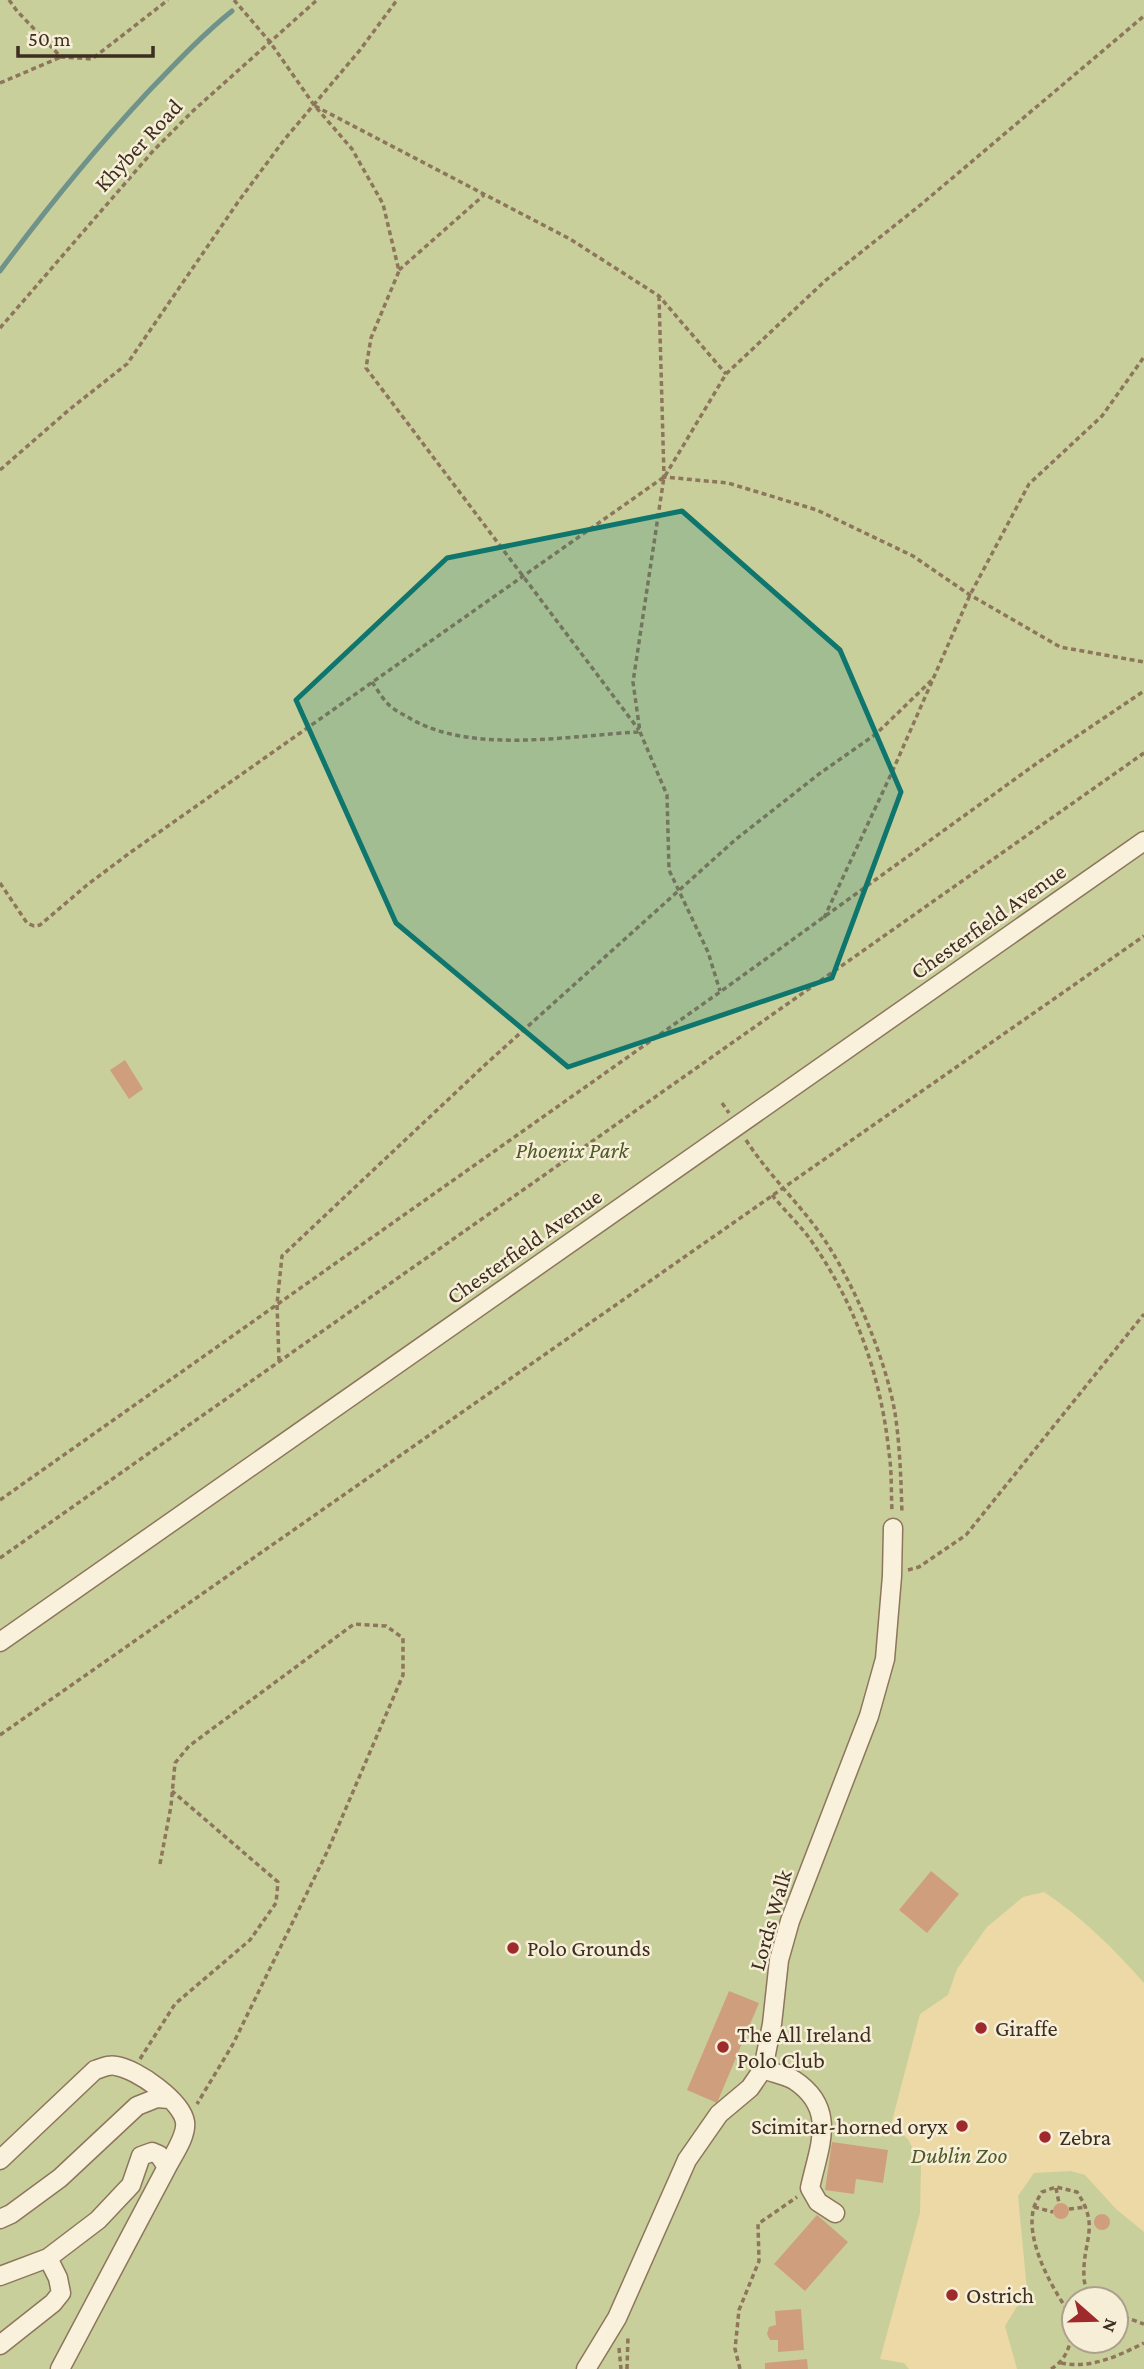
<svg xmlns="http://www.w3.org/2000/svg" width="1144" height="2369" font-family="'Crimson Pro',serif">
	<rect width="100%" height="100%" fill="#f0e4c8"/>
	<path fill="#c9cf9b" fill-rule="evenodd" d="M0,0H1144V2369H0ZM1074,2299H1116V2341H1074Z"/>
	<path fill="#ecd9a5" d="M1044,1892C1082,1917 1114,1949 1144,1983V2232L1116,2209L1085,2175L1071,2171L1034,2173L1018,2196L1027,2290L1005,2326L1017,2369H909L904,2363L880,2359L920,2213L921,2166L908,2139L891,2125L920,2014L948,1995L957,1969L987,1927L1023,1897Z"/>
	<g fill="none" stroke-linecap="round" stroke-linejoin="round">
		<path stroke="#6f938a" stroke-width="5" d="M0,271C46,209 94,150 147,93C174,65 201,36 232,11"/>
	</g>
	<path fill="#cf9f7d" d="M125,1060L143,1089L129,1099L110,1070Z
		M931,1871L959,1894L927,1933L899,1910Z
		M729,1991L759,2003L717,2103L687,2090Z
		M832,2142L888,2150L883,2183L856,2179L854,2194L825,2190Z
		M1053 2211a8 8 0 1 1 16 0a8 8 0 1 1-16 0Z
		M1094 2222a8 8 0 1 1 16 0a8 8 0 1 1-16 0Z
		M817,2215L848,2242L805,2291L774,2264Z
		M801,2309L804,2350L778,2352V2340H770L767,2334L769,2327L776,2325L775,2311Z
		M807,2359L808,2369H765V2363Z"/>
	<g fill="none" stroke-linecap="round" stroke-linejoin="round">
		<g stroke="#8d765c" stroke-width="21">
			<path id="minor" d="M0,1642L1144,841
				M763,2069C773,2073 785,2075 794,2080C838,2109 819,2146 810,2188L818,2202L835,2213
				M0,2160L95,2070C102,2068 109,2064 116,2066C137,2069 182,2101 185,2122C187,2136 173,2155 167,2167L60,2369
				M0,2219L11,2214L60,2178L137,2106L157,2098L169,2099
				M0,2276L48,2258L98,2220L131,2185L141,2156L152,2152L159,2155L167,2167
				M0,2345L53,2303L61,2293L58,2278L48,2258
				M586,2369L617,2318L687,2160L719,2114L750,2088L763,2069L772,2024L779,1960L790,1921L869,1716L885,1659L892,1576L893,1528"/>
		</g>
		<path stroke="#8d765c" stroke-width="3.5" stroke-dasharray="5 3.5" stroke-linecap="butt" d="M9,0L17,11L61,57L92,59L168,0
			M234,0L270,42L314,105L352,149L383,204L399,271L371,338L366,368L639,730
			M0,83L61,57
			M315,106L570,239L659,296L726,374
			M399,270L484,195
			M659,296L664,477L728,483L817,510L913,556L970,595L1060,647L1144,662
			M0,328L153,151L194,110L317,0
			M0,470L70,409L127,364L238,202L284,140L360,50L397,0
			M665,476L726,374L826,280L918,207L1144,16
			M372,682C377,689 382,698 388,704C393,709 400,713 406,716C469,756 569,735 640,732
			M0,883L27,923L34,926L40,925L87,885L131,852L664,477L633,682L640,732L667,795L669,870L708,952L720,991
			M824,918L893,770L970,595L1029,484L1102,416L1144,357
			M722,1103L729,1113
			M746,1140C771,1179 807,1210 831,1250C858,1294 886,1361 895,1413C900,1446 901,1480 902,1514
			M772,1195C784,1210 799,1224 810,1239C855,1303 881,1375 889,1453C892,1472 891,1492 892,1511
			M279,1361L277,1304L282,1256L487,1063L735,840L819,774L876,734L934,678
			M0,1500L720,992L1040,761L1144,691
			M0,1558L1144,753
			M908,1570L919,1567L966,1535L1144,1314
			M0,1735L1144,936
			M160,1864L171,1806L175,1763L189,1746L354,1624L386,1626L403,1638V1675L328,1850L233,2044L197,2104
			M140,2059L175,2004L250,1940L276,1903L278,1882L172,1791
			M1056,2188L1059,2203
			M1034,2207L1053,2212
			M1069,2209L1087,2207
			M1116,2314L1144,2324
			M619,2348L621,2369
			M1061,2363C1091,2369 1118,2356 1144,2343
			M627,2369L628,2336
			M740,2369L735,2349L739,2310L759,2261L758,2224L797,2197
			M1051,2369C1070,2358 1072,2338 1073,2318C1054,2292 1024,2241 1034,2207C1036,2202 1039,2197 1042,2192L1056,2187L1077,2192C1101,2228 1082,2240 1084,2278C1084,2285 1089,2292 1091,2299"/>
		<use href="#minor" stroke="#faf1dc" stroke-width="18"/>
	</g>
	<path fill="#0f766e" fill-opacity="0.2" stroke="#0f766e" stroke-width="5" stroke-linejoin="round" d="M682,511L840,650L901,792L832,978L568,1067L396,923L296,700L447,558Z"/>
	<g fill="#9e2a2b" stroke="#f7eed8" stroke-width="2.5">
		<circle cx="513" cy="1948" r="7"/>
		<circle cx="981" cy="2028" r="7"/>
		<circle cx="723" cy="2047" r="7"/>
		<circle cx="962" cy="2126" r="7"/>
		<circle cx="1045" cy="2137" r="7"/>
		<circle cx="952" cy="2295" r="7"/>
	</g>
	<g text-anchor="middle" stroke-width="5" stroke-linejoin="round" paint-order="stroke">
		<g font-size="23" fill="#3d2e20" stroke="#f7eed8">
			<text transform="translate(138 145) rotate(-47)" y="8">Khyber Road</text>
			<text transform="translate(988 921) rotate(-35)" y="8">Chesterfield Avenue</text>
			<text transform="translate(524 1246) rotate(-35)" y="8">Chesterfield Avenue</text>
			<text transform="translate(770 1920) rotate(-74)" y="8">Lords Walk</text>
		</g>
		<g font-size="23" font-style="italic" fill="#4d5a26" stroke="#f7eed8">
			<text x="572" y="1158">Phoenix Park</text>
			<text x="959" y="2163">Dublin Zoo</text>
		</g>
		<g font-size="23" fill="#3d2e20" stroke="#f7eed8" text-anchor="start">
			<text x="527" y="1956">Polo Grounds</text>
			<text x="995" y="2036">Giraffe</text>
			<text x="737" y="2042">The All Ireland<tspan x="737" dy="26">Polo Club</tspan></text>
			<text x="948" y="2134" text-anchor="end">Scimitar-horned oryx</text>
			<text x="1059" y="2145">Zebra</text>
			<text x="966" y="2303">Ostrich</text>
		</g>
	</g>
	<g transform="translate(1095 2320) rotate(110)"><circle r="33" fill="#f7eed8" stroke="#ada18e" stroke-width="2"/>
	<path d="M0-5L12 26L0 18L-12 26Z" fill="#9e2a2b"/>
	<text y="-10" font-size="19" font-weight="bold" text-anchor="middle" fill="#3d2e20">N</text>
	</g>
	<path d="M18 46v10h135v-10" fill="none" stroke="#3d2e20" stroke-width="3.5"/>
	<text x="28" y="46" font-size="21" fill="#3d2e20" stroke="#f7eed8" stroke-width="5" paint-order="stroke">50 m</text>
</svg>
